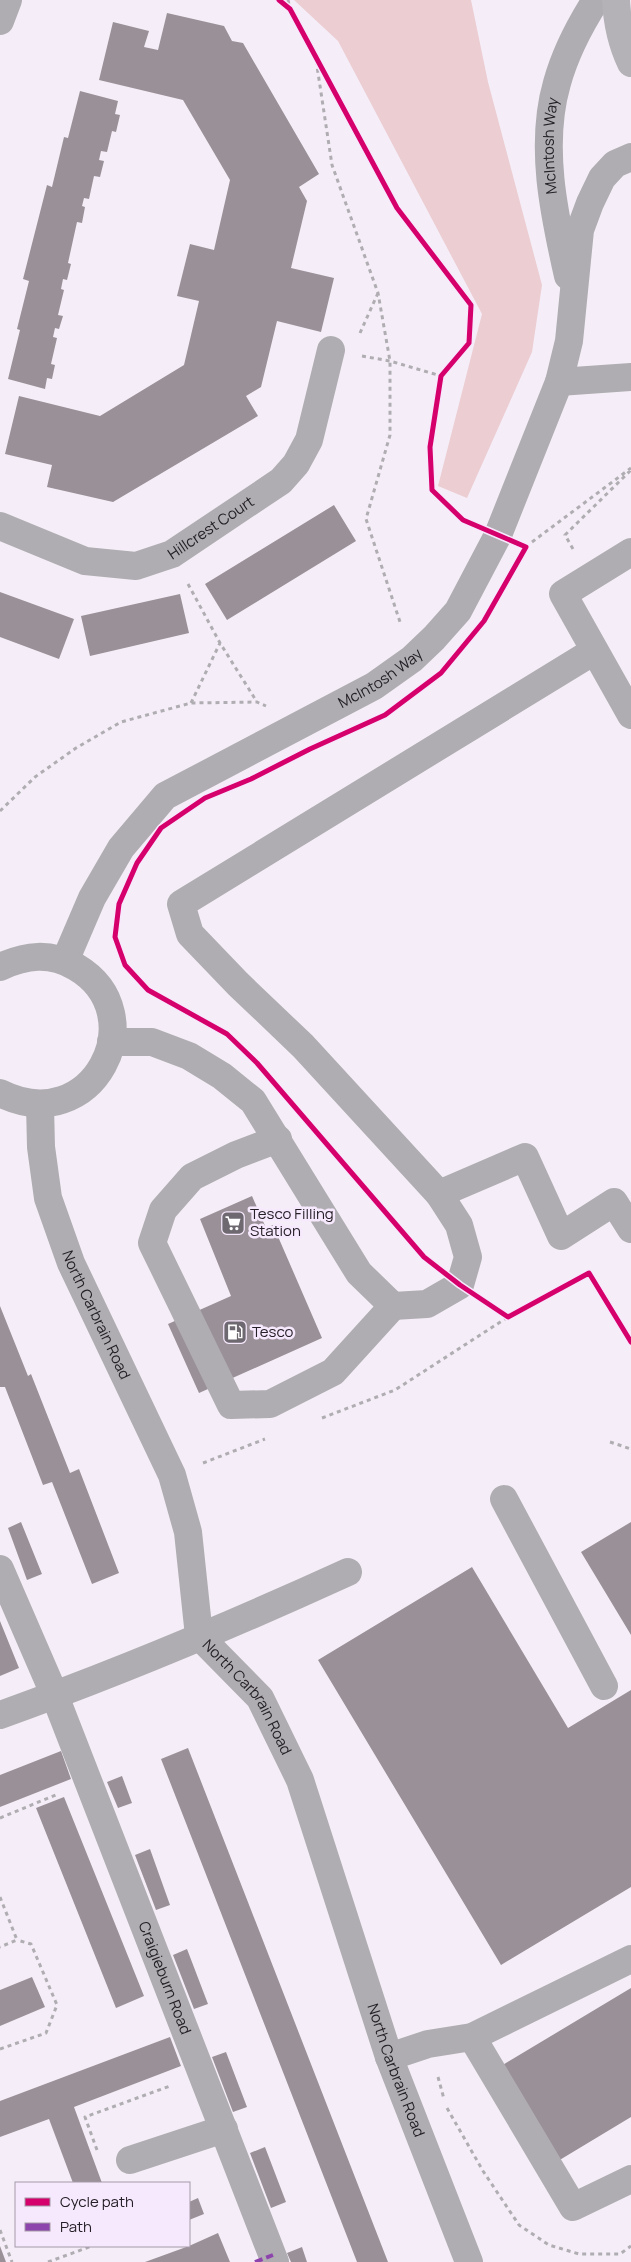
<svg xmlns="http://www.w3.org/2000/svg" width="631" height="2262" font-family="Manrope,sans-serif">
	<rect width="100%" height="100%" fill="#f5eef8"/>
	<path fill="#ebcdd2" d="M294,0H471L488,82L542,285L532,352L467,498L438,486L482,314L338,41Z"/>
	<path fill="#9a9098" d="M167,13L224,26L232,41L243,43L319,174L299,187L307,201L291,268L334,278L321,332L277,321L261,387L246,396L258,416L113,502L47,487L52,465L5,454L19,396L100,416L184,365L199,301L177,296L190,244L214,250L230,180L183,100L99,80L113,22L149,31L144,47L158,50Z
		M80,91L118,101L115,114L120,115L116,132L112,131L107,152L101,151L99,160L104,161L100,177L94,176L89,199L84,198L82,206L85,207L82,223L77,222L68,263L71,264L67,280L63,279L61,289L64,290L58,315L63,316L59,329L55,328L53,337L57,338L51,364L55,365L52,379L47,378L45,389L8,379L20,330L17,329L29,281L23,279L47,185L52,187L64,137L68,138Z
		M334,505L356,541L227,620L205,584Z
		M0,592L74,619L59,659L0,637Z
		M180,594L189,633L90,656L81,616Z
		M252,1196L266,1228L273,1225L322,1338L199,1393L168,1324L231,1296L200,1219Z
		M0,1306L28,1376L31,1374L70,1473L79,1469L119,1573L92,1584L52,1482L43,1485L5,1387H0Z
		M21,1522L42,1574L27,1580L8,1528Z
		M631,1522V1635L581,1552Z
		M472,1567L568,1728L631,1690V1887L501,1965L318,1660Z
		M0,1621L19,1668L0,1676Z
		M188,1748L388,2262H357L161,1759Z
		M61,1751L71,1779L0,1807V1775Z
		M122,1776L132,1803L118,1808L107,1782Z
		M64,1797L144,1996L116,2008L36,1808Z
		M150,1849L170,1905L156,1910L135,1855Z
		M187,1949L208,2004L194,2009L173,1955Z
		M32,1977L45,2007L0,2026V1990Z
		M631,1988V2117L558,2161L501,2066Z
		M170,2037L181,2066L74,2107L102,2183H73L49,2119L0,2137V2101Z
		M226,2052L247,2107L233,2112L212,2057Z
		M265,2147L286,2202L271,2208L250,2153Z
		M198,2198L204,2214L189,2220V2202Z
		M218,2233L230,2262H145L189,2246Z
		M0,2246L6,2262H0Z
		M302,2247L307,2262H291L287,2253Z"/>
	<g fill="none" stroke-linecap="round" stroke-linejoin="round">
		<path stroke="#b0adb2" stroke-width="3" stroke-dasharray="4 4" stroke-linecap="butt" d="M288,0L290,9
			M315,53L332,165L378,293L390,361V435L366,519L401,625
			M360,333L378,293
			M362,356L390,361L441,376
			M532,542L631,468
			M573,549L565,535L631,470
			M188,584L220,643L257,702
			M191,703L220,643
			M0,811L35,777L76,748L121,722L191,703L257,702L266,706
			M115,933L125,965
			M131,972L148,990L227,1034L236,1043
			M308,1122L424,1257L432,1264
			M486,1303L508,1317L589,1273L631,1342
			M322,1418L395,1390L508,1317
			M610,1442L631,1449
			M203,1463L265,1439
			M0,1818L58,1794
			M0,1897L17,1940L0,1947
			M0,2049L46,2033L57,2005L31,1944L17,1940
			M438,2077L444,2099
			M447,2108L483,2171L519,2225L549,2245L579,2254H620L631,2246
			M97,2150L85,2117L170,2086
			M0,2230L12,2262
			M48,2262L92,2246"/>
		<g stroke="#afadb2" stroke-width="28">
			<path d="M0,21L8,0"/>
			<path id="s1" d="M568,276C554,214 539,145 557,83C565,54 580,25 596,0"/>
			<path d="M559,382L631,377"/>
			<path id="s2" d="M0,526L85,561L136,566L172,554L281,481L296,464L309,440L331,350"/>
			<path d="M631,552L563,594L631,715"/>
			<path id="s3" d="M65,961L92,898L121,848L165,796L374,686L412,659L434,638L458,611L498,535L559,382L569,341L580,230L590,203L602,178L615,164L631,157"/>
			<path d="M0,967C26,955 50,952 76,967C156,1014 93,1140 0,1093"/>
			<path d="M111,1042H152L189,1056L222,1076L253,1101L359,1273L393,1306L427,1304L460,1285L468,1257L459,1225L439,1194L303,1046L238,984L190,934L181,904L594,651"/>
			<path id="s4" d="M40,1105L41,1147L48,1198L71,1263L172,1475L188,1532L199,1636L260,1698L300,1780L389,2057L469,2262"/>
			<path d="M278,1139L236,1155L192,1177L163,1210L152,1243L231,1405L270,1404L333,1372L393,1306"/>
			<path d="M439,1194L525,1157L561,1236L614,1202L631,1229"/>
			<path d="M504,1499L604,1686"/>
			<path id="s5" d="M0,1569L55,1696L275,2262"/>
			<path d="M0,1715C118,1673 234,1624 348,1572"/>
			<path d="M472,2037L573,2207L631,2179"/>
			<path d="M389,2057L428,2044L472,2037L631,1959"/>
			<path d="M130,2160L224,2129"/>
		</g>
		<path stroke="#b4b1b7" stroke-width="28" d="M616,0C617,21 622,44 631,63"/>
		<path stroke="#8e44ad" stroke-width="4" stroke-dasharray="8 4" stroke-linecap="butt" d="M255,2262L273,2255"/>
		<g stroke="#f7e9fd" stroke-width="8">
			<path id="cycleway" d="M279,0L290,9L397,208L471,305L469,343L441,376L430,447L432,490L463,520L526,547L484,621L441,673L385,715L310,749L251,779L205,798L161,828L137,863L119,904L115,937L125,965L148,990L227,1034L257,1063L424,1257L460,1285L508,1317L589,1273L631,1342"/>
		</g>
		<use href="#cycleway" stroke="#d6006c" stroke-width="5"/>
	</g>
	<defs>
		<g id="supermarket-square" transform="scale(1.25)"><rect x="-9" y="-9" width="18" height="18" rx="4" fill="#6e6870" stroke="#f7e9fd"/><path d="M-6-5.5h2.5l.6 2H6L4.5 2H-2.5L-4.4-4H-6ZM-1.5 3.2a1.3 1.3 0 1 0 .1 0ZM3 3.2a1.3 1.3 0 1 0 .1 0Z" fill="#fff"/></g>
		<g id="fuel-square" transform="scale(1.25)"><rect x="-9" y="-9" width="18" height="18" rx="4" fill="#6e6870" stroke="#f7e9fd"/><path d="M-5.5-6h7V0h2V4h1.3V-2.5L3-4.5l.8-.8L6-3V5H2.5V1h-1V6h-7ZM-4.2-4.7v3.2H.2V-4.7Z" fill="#fff"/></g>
	</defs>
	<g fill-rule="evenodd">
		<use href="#supermarket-square" x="233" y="1223"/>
		<use href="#fuel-square" x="235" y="1332"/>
	</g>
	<g text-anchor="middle" stroke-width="5" stroke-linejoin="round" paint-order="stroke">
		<g font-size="15" fill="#252027" stroke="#f7e9fd">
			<text dy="5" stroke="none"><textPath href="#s1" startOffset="132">McIntosh Way</textPath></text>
			<text dy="5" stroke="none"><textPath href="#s2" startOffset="228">Hillcrest Court</textPath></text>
			<text dy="5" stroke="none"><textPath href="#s3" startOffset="440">McIntosh Way</textPath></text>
			<text dy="5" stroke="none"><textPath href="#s4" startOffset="220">North Carbrain Road</textPath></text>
			<text dy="5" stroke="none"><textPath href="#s4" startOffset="640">North Carbrain Road</textPath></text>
			<text dy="5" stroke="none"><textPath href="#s5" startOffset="441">Craigieburn Road</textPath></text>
			<text dy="5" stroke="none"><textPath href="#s4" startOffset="1045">North Carbrain Road</textPath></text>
		</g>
		<g font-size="15" fill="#252027" stroke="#f7e9fd" text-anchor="start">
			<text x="250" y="1219">Tesco Filling<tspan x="250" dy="17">Station</tspan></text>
			<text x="252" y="1337">Tesco</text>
		</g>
	</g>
	<rect x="15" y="2182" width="175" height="65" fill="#f7e9fd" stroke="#a399a7"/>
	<rect x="25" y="2198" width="25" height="8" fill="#d6006c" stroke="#a399a7"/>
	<text x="60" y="2207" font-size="15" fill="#252027">Cycle path</text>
	<rect x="25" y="2223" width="25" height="8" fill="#8e44ad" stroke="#a399a7"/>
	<text x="60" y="2232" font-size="15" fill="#252027">Path</text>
</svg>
